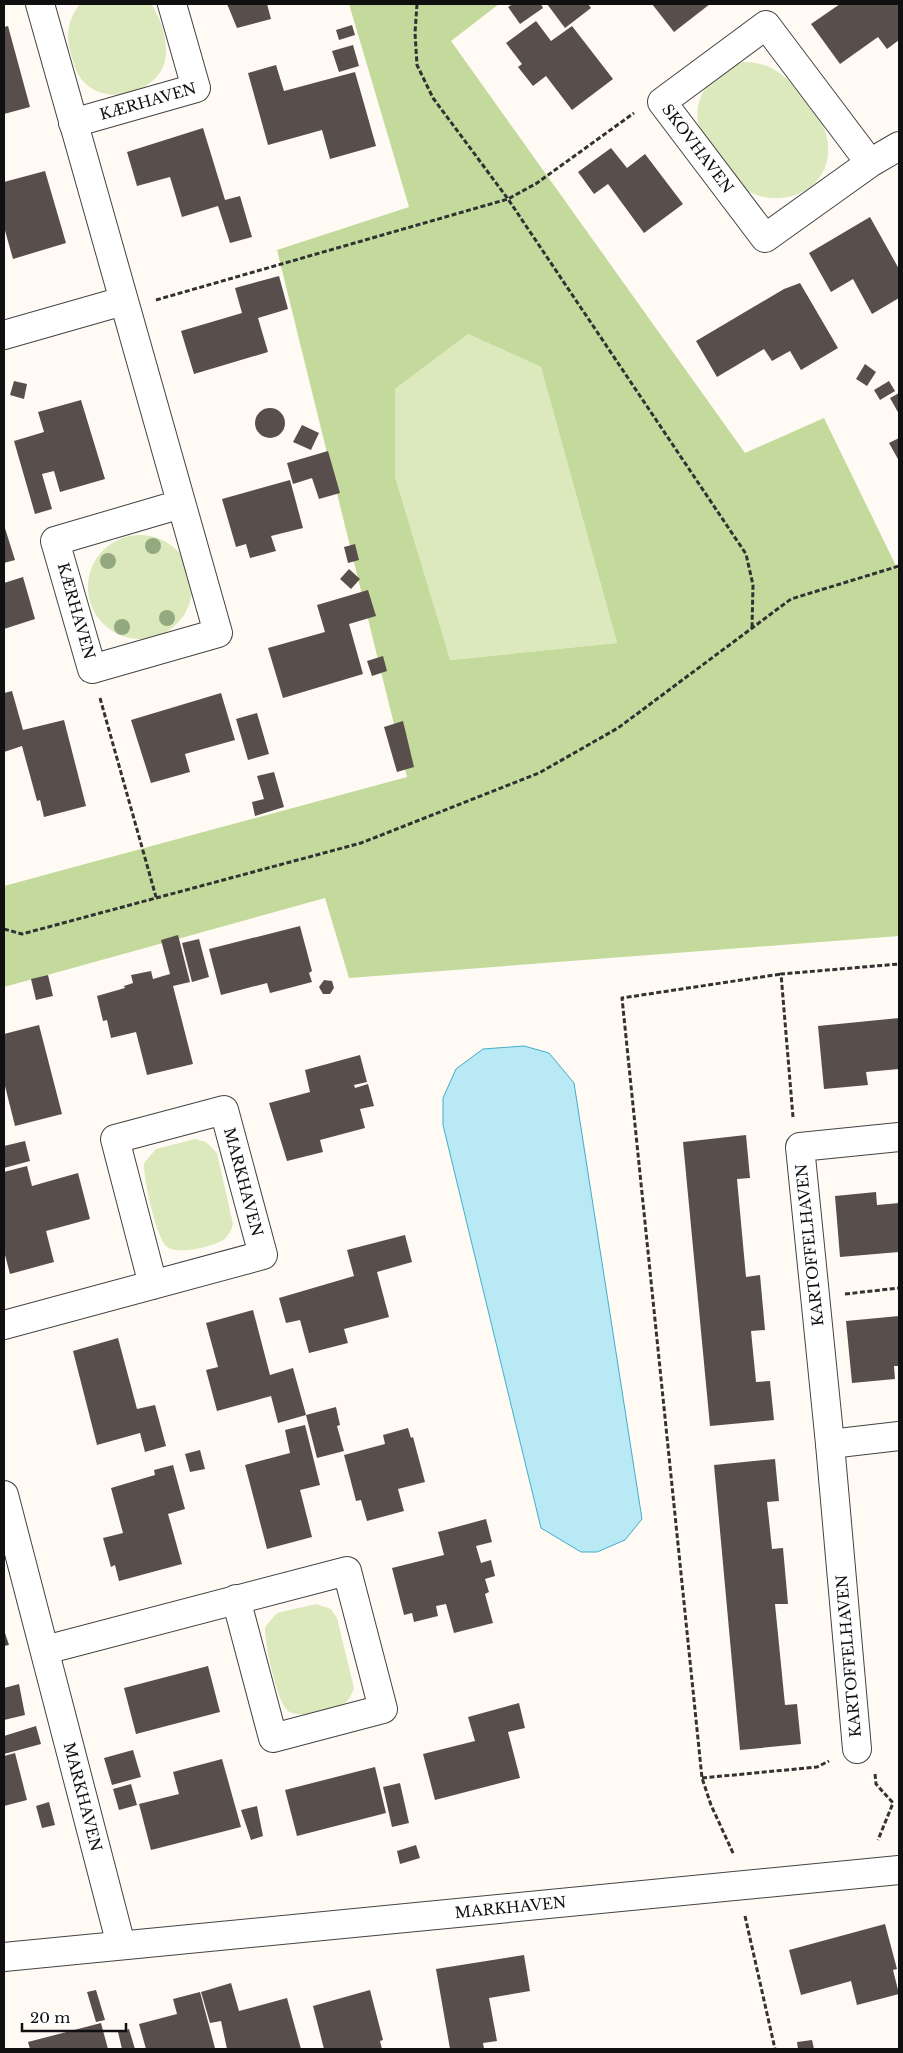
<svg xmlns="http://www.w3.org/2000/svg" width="903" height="2053" font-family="'Libre Baskerville',serif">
	<rect width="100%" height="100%" fill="#fffaf3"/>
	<path fill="#dce9bd" d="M80,4H151C162,19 172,51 162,69C148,95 103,105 83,81C76,74 74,63 71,54C65,35 68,19 80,4Z
		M743,62C769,62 784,73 799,93C810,107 824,120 827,138C837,188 783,213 744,189C733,174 706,145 700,129C689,98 714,70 743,62Z
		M468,334L541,367L617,643L449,660L395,477V389Z
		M88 587a52 52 0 1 1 104 0a52 52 0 1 1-104 0Z
		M195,1139L206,1142L217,1153L233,1224C231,1230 229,1236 223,1240C212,1247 178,1255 167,1247C156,1238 143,1178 144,1163L156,1149Z
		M316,1604L331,1609L337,1618L354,1688C352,1694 349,1700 344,1704C333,1711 300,1719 288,1711C277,1703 264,1641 265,1627L277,1613Z"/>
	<path fill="#c3da9c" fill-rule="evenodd" d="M349,4H499L451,41L745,453L824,418L899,572V936L349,978L325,898L4,987V886L407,777L277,250L409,207ZM468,334L541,367L617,643L450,660L395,477V389Z"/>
	<path fill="#b9e9f5" stroke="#41adcb" d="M524,1046L549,1053L574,1083L642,1519L625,1540L597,1552H581L541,1528L443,1125V1098L456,1069L483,1049Z"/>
	<path fill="#584f4c" d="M227,4H267L271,19L237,28Z
		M513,4H541L543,8L520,24L508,7Z
		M547,4H588L591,8L565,28Z
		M652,4H710L674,32Z
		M840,4H897L899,7V40L887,49L878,37L840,64L811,24Z
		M536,21L551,41L572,26L613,79L572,110L546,76L533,86L518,67L522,64L506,43Z
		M352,25L355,35L339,40L336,30Z
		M8,26L30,107L4,114V27Z
		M353,45L359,66L339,72L332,51Z
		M276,65L284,91L355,72L376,146L330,159L322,130L268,145L248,73Z
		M203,128L225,200L240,196L252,237L230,243L218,206L182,217L170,177L137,186L127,152Z
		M611,148L627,168L645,154L683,204L644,233L608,184L594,194L578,172Z
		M45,171L66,243L13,259L4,227V182Z
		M870,217L899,269V298L872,314L853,279L831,292L809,253Z
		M279,276L288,309L258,318L268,352L194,374L181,331L242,313L235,288Z
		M800,283L838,348L801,370L790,351L772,361L764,349L717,377L696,341L784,289Z
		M865,364L876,372L867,386L856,379Z
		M14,381L27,384L24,399L10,395Z
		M889,381L895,391L880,400L874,390Z
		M899,393V414L890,398Z
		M81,400L105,479L60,492L54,471L42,474L52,509L35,514L14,441L44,432L38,412Z
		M255 423a15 15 0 1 1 30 0a15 15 0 1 1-30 0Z
		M302,425L319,433L311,450L293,442Z
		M899,438V461L889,443Z
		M328,451L340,493L319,499L312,478L293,484L287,463Z
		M290,480L303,528L271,536L276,551L250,558L246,544L236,547L222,499Z
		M4,525L15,560L4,563Z
		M355,544L359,560L348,563L344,547Z
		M349,569L360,579L351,589L340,579Z
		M23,577L35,619L4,629V583Z
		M368,590L376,616L349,624L363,674L283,698L268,648L325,632L317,605Z
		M383,656L387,671L372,676L367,661Z
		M12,691L23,730L64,720L86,806L44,817L40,800L37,801L22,746L4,752V693Z
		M221,693L235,740L185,754L190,772L151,783L131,720Z
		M257,713L269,754L248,760L236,719Z
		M403,721L414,767L397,772L384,727Z
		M274,772L284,807L255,816L252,802L264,799L257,776Z
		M300,926L312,971L309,973L312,982L270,993L267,983L221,995L209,949Z
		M178,935L190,982L173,986L193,1064L147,1075L136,1032L111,1038L107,1020L103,1021L97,996L125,988L124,986L133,983L131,975L151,971L153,979L170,974L161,940Z
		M199,939L209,977L192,982L182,943Z
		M48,975L53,996L36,1000L31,979Z
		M324,980L332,981L334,988L330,994H323L319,987Z
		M899,1018V1069L866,1072L868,1085L824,1089L818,1026Z
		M39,1025L62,1114L15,1126L4,1082V1034Z
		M360,1055L367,1082L354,1085L355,1088L368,1084L374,1106L360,1109L365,1128L320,1140L323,1152L287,1161L269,1103L310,1092L305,1070Z
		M746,1135L750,1178L737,1179L746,1277L760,1275L765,1330L751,1331L756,1382L770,1381L774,1420L710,1426L683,1142Z
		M25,1141L30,1161L4,1168V1146Z
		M27,1166L32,1186L78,1173L90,1219L46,1231L54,1262L10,1274L4,1251V1172Z
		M876,1192L877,1205L899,1203V1252L840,1257L835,1196Z
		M405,1235L412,1262L377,1272L389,1317L344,1329L348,1343L309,1353L300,1320L286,1323L279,1298L354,1276L347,1250Z
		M253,1310L270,1375L293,1368L306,1415L278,1423L271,1396L217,1411L206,1370L218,1367L206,1323Z
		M899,1316V1366H894L895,1379L852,1383L846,1321Z
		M118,1338L137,1409L155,1405L166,1446L145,1452L140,1433L97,1445L73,1351Z
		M336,1407L340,1425L337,1426L344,1451L317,1458L306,1415Z
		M305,1425L320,1485L300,1490L312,1537L267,1549L245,1465L290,1453L285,1430Z
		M408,1428L411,1438L413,1437L425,1482L398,1489L404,1511L367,1521L361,1500L356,1501L344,1455L385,1444L383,1435Z
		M200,1450L205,1469L190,1472L185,1454Z
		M775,1459L779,1501L767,1502L772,1549L783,1548L788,1604H775L785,1705L797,1704L801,1744L740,1750L714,1465Z
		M173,1465L185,1509L168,1514L182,1564L119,1581L115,1565L111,1567L103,1538L123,1533L111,1488L155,1475L154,1470Z
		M486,1519L492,1542L476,1546L481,1563L491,1560L495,1576L485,1579L489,1592L485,1594L493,1623L454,1633L446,1604L436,1606L438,1616L414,1622L412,1613L404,1615L392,1568L444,1555L438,1532Z
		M4,1630L9,1645L4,1646Z
		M208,1666L220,1712L136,1734L124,1688Z
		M19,1684L25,1715L4,1720V1688Z
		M519,1703L525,1728L508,1732L520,1778L435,1800L423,1754L475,1741L468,1717Z
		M36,1726L41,1744L4,1754V1736Z
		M133,1750L141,1777L112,1785L104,1758Z
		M15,1753L27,1800L4,1806V1756Z
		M222,1759L241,1827L151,1850L139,1804L179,1794L173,1772Z
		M375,1767L386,1813L297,1836L285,1790Z
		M400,1783L409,1823L392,1827L383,1787Z
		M131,1784L137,1805L119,1810L113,1789Z
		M49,1802L55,1825L42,1828L36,1806Z
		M257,1806L263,1836L251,1840L241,1810Z
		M416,1845L420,1858L400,1864L397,1851Z
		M885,1924L897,1969L893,1970L899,1994L857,2005L851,1981L801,1995L789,1950Z
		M524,1955L530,1991L489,1998L497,2041L483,2043L484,2049H450L436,1969Z
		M231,1983L239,2011L287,1998L301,2049H227L221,2021L210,2023L201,1992Z
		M96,1990L105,2020L96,2022L87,1992Z
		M370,1990L383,2040L380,2041L382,2049H324L313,2006Z
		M200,1992L215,2048L146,2049L139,2024L177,2014L173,1999Z
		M101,2023L108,2049H30L28,2042Z
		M129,2029L135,2049H122L118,2032Z
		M812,2040L814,2049H798L797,2042Z"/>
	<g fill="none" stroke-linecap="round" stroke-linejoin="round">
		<g stroke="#434343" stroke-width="30">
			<g id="minor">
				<path d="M40,4L218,633L92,669L55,541L181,504"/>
				<path id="s1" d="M73,123L196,88L172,4"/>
				<path id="s2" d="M870,163L766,25L662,102L765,238L870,163L899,146"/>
				<path d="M4,335L123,301"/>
				<path d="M4,1325L263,1255L224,1110L115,1139L153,1285"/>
				<path d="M830,1444L899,1436"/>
				<path id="s3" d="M4,1495L121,1945"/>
				<path d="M45,1650L347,1571L383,1709L273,1738L236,1599"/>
				<path d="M857,1749L830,1444L800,1147L899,1137"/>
				<path id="s4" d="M4,1957L899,1870"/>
			</g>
		</g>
		<path stroke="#323232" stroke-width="3" stroke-dasharray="5 2.5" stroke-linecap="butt" d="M417,4L415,33L417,65L433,98L508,199L746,554L753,585L752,628
			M156,300L508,199L537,183L634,113
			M100,698L156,897
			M4,929L22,934L361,843L539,773L618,728L791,599L899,566
			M793,1117L781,974L899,964
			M845,1294L899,1288
			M875,1774L876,1784L893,1803L878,1840
			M702,1778L817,1767L829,1761
			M733,1853L711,1805L702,1778L622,998L781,974
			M745,1916L775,2049"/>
		<use href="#minor" stroke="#fff" stroke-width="28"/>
	</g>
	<g fill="#94a980">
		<circle cx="153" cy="546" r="8"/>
		<circle cx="108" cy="561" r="8"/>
		<circle cx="167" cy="618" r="8"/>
		<circle cx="122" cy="627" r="8"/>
	</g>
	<g text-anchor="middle" stroke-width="5" stroke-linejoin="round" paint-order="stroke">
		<g font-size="15" fill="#101010" stroke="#fff">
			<text dy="5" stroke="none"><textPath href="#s1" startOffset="78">KÆRHAVEN</textPath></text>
			<text dy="5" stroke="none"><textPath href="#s2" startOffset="361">SKOVHAVEN</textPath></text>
			<text transform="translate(76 611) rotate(74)" y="5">KÆRHAVEN</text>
			<text transform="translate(243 1182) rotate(75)" y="5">MARKHAVEN</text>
			<text transform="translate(810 1245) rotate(-96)" y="5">KARTOFFELHAVEN</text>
			<text transform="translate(849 1656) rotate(-95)" y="5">KARTOFFELHAVEN</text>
			<text dy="5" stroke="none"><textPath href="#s3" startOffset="312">MARKHAVEN</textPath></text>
			<text dy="5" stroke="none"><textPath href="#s4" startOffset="509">MARKHAVEN</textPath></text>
		</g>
	</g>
	<rect width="903" height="2053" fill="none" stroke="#101010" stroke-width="10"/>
	<path d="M22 2023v8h104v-8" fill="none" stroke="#101010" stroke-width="2.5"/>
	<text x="30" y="2023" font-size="15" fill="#101010" stroke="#ffffff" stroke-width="4" paint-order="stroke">20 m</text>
</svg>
